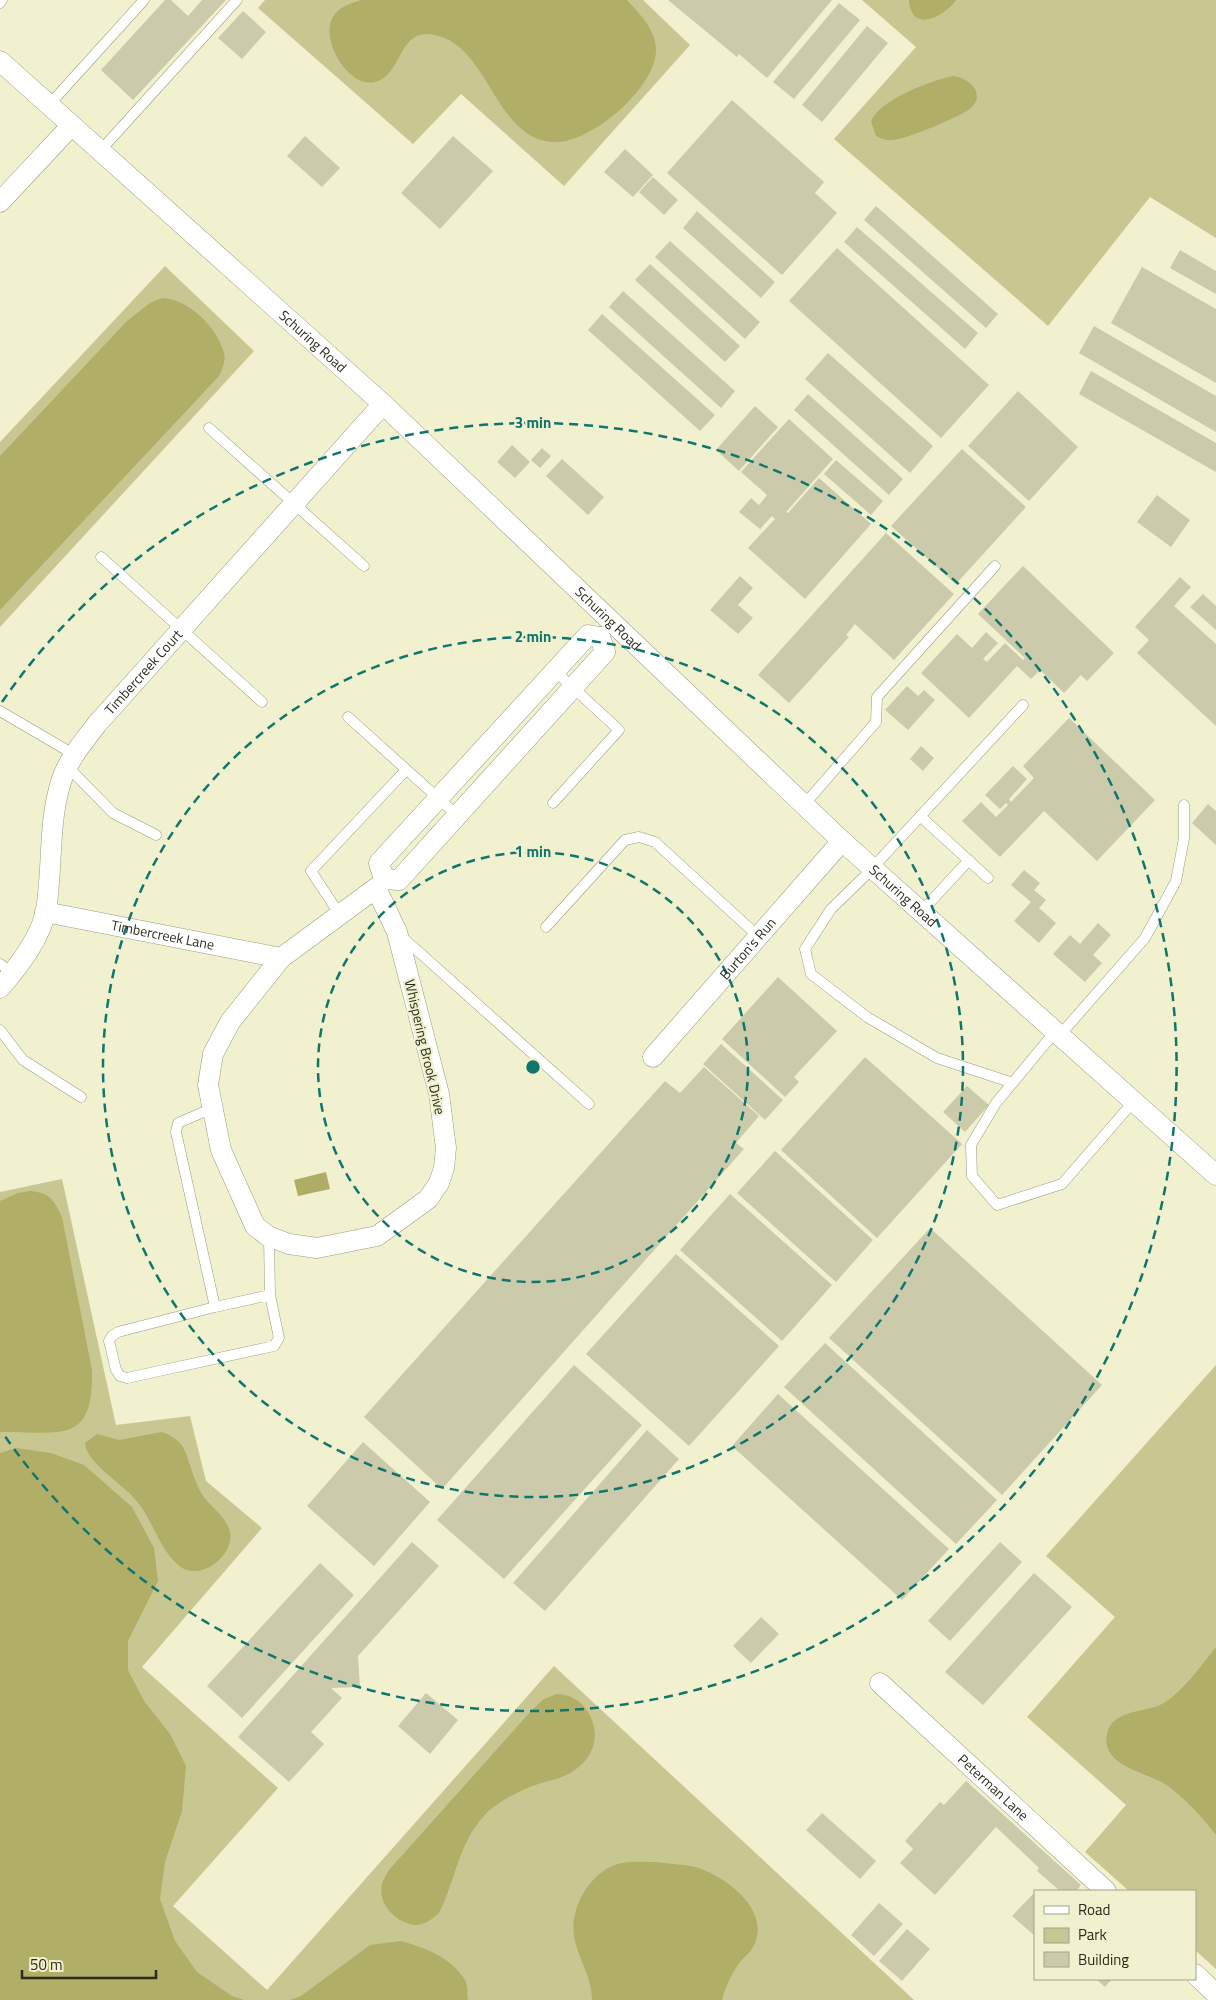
<svg xmlns="http://www.w3.org/2000/svg" width="1216" height="2000" font-family="'Titillium Web',sans-serif">
	<rect width="100%" height="100%" fill="#f1f1cf"/>
	<path fill="#c8c791" d="M265,0H643L690,45L564,186L461,94L413,144L258,8Z
		M862,0H1216V238L1150,197L1048,326L834,139L916,47Z
		M165,266L254,351L0,627V442Z
		M62,1179L116,1425L190,1416L206,1481L262,1528L142,1667L278,1788L173,1906L267,1990L554,1666L914,2000H0V1192Z
		M1216,1365V1969L1195,1950V1891H1129L1085,1852L1126,1805L1027,1717L1115,1617L1046,1556Z"/>
	<path fill="#b0ae67" d="M361,0H627C639,13 655,29 656,48C658,87 589,146 551,142C495,136 489,50 439,36C397,23 404,75 375,82C347,89 317,35 335,14C341,6 352,3 361,0Z
		M909,0H956C944,17 911,34 909,0Z
		M953,76C967,77 986,92 972,107C965,115 906,139 894,140C887,141 882,139 876,136L871,121C881,99 930,81 953,76Z
		M162,298C189,299 217,327 224,353C226,361 222,369 219,376L0,610V456L127,321L150,303Z
		M31,1191C50,1193 54,1200 62,1217L92,1370C94,1447 59,1431 0,1432V1201L18,1193Z
		M162,1432C170,1435 178,1439 183,1447C192,1465 193,1485 208,1502C216,1511 227,1519 230,1532C235,1555 199,1585 177,1564C160,1549 153,1522 139,1504C126,1485 86,1464 85,1443L97,1434L119,1440Z
		M16,1448L51,1453L84,1465L132,1507L154,1548L158,1581L128,1641V1670L144,1701L170,1734L186,1766L182,1811L165,1862L160,1899L175,1941L197,1972L232,1996L244,2000H0V1453Z
		M1216,1647V1835C1202,1817 1187,1800 1168,1786C1149,1772 1100,1767 1107,1734C1112,1710 1142,1713 1160,1705C1181,1695 1202,1664 1216,1647Z
		M557,1694C571,1695 580,1700 588,1712C603,1737 592,1763 566,1775C553,1781 537,1783 523,1790C510,1796 493,1805 483,1817C458,1845 455,1882 439,1913C432,1919 425,1925 415,1925C396,1923 377,1904 382,1884C383,1880 387,1874 389,1870L532,1710L544,1699Z
		M656,1862C669,1864 683,1864 695,1867C725,1875 773,1911 753,1947C750,1953 744,1957 740,1962C732,1973 725,1987 722,2000H592C592,1978 580,1962 575,1941C567,1911 590,1869 622,1863C632,1861 646,1862 656,1862Z
		M401,1941C425,1948 451,1957 465,1980C468,1985 467,1994 468,2000H290L301,1996L370,1945Z"/>
	<path fill="#afac66" d="M326,1172L330,1189L298,1196L294,1180Z"/>
	<path fill="#cbcbab" d="M165,0H171L188,16L202,0H226L133,100L101,70Z
		M668,0H832L767,78L739,54L737,57Z
		M839,3L860,20L794,99L773,82Z
		M243,11L266,32L242,59L218,38Z
		M867,26L888,43L822,122L802,105Z
		M732,100L824,182L815,193L837,213L782,275L667,173Z
		M305,136L340,168L322,187L287,156Z
		M453,136L493,171L440,229L401,193Z
		M625,149L653,175L633,197L604,172Z
		M653,177L678,200L664,215L639,192Z
		M876,206L998,314L986,328L864,220Z
		M697,211L775,282L761,298L683,228Z
		M857,227L978,333L965,349L844,242Z
		M670,241L760,322L745,339L655,257Z
		M837,248L989,385L941,438L789,301Z
		M1180,250L1216,271V294L1170,268Z
		M650,264L740,346L725,362L635,280Z
		M1142,267L1216,309V383L1111,323Z
		M623,291L735,391L721,408L609,307Z
		M602,314L715,415L700,431L588,330Z
		M1094,326L1216,396V432L1079,353Z
		M828,353L933,446L910,473L805,379Z
		M1091,371L1216,443V472L1079,394Z
		M1018,391L1078,447L1029,501L968,446Z
		M808,394L903,479L889,495L794,410Z
		M755,406L778,427L739,471L716,450Z
		M789,419L833,459L786,512L788,513L819,478L871,524L805,599L748,548L775,519L772,516L760,529L739,512L751,498L759,505L767,495L741,472Z
		M512,445L530,462L515,478L497,462Z
		M542,448L551,456L540,468L531,460Z
		M962,449L1026,507L956,584L891,526Z
		M562,459L604,497L588,515L546,476Z
		M836,460L883,501L871,515L824,474Z
		M1157,495L1190,520L1171,547L1137,522Z
		M886,533L954,594L894,660L855,624L846,635L849,637L789,703L758,675Z
		M1023,566L1114,653L1087,681L1081,675L1064,693L1040,670L1031,679L1017,666L969,718L921,673L957,634L972,648L986,632L998,643L983,659L987,662L1005,643L1023,660L1025,658L978,614Z
		M740,576L753,588L738,605L753,618L738,634L710,610Z
		M1180,577L1191,587L1174,606L1216,644V726L1137,653L1149,640L1135,627Z
		M1203,594L1216,606V630L1190,607Z
		M907,686L918,696L924,690L935,700L908,730L885,710Z
		M1069,718L1155,800L1097,861L1044,811L1000,857L962,821L981,802L996,817L1008,805L1006,803L1000,809L985,795L1013,766L1027,779L1009,799L1011,802L1034,778L1023,766Z
		M921,746L934,758L923,771L910,759Z
		M1208,804L1216,811V845L1192,823Z
		M1024,870L1040,883L1034,890L1046,900L1039,908L1056,923L1039,943L1014,921L1031,902L1011,885Z
		M1098,923L1111,935L1093,955L1102,963L1085,982L1053,954L1070,935L1080,944Z
		M778,977L837,1031L794,1077L799,1082L785,1097L722,1039Z
		M721,1044L783,1100L765,1120L703,1064Z
		M865,1057L962,1144L877,1238L781,1150Z
		M704,1067L759,1116L736,1143L744,1149L442,1489L364,1417L665,1081L680,1093Z
		M967,1086L989,1105L965,1132L943,1112Z
		M775,1151L873,1240L836,1282L737,1193Z
		M730,1194L832,1285L782,1341L680,1250Z
		M930,1228L1102,1385L1002,1495L829,1338Z
		M676,1254L779,1346L689,1446L586,1354Z
		M825,1343L997,1500L956,1544L784,1387Z
		M574,1365L642,1425L504,1579L437,1520Z
		M778,1394L949,1549L902,1600L732,1446Z
		M647,1430L679,1459L545,1611L513,1583Z
		M363,1442L430,1502L374,1566L307,1506Z
		M412,1542L439,1566L358,1656L360,1687L331,1688L342,1698L311,1732L324,1744L289,1782L238,1737Z
		M1000,1542L1022,1562L950,1641L928,1621Z
		M320,1563L354,1595L242,1718L207,1686Z
		M1034,1573L1072,1607L983,1705L945,1672Z
		M761,1617L779,1634L751,1663L733,1646Z
		M426,1693L458,1720L430,1754L398,1726Z
		M966,1781L1081,1885L1076,1891H1060L1037,1871L1039,1868L996,1827L935,1895L900,1863L913,1849L905,1841L940,1802L944,1805Z
		M822,1813L876,1861L860,1879L806,1830Z
		M1035,1892V1936L1012,1916Z
		M879,1903L903,1924L874,1956L851,1935Z
		M907,1929L930,1949L902,1981L879,1961Z
		M1096,1979H1112L1105,1987Z"/>
	<g fill="none" stroke-linecap="round" stroke-linejoin="round">
		<g stroke="#9c9c7d" stroke-width="11">
			<path id="lane" d="M0,3L2,0
				M49,105L144,0
				M100,151L237,0
				M209,428L364,566
				M101,557L262,702
				M0,711L75,755
				M348,717L458,816
				M68,767L113,813L156,835
				M553,803L619,730L555,671
				M804,805L876,722L877,697L995,566
				M920,816L988,878
				M921,912L969,860
				M340,915L311,871L406,770
				M546,927L625,840L639,837L655,842L758,936
				M401,936L589,1104
				M0,964L13,973
				M0,1030L23,1060L81,1097
				M1013,1083L937,1058L867,1017L811,974L805,949L831,909L865,876L1023,705
				M1134,1101L1062,1184L997,1205L972,1176L971,1145L996,1103L1049,1039L1060,1035L1145,938L1176,881L1184,838V805
				M213,1108L178,1123L176,1132L215,1307L270,1295L269,1237
				M215,1307L118,1332L112,1336L109,1341L116,1370L120,1376L127,1378L274,1346L279,1338L270,1295"/>
		</g>
		<g stroke="#9c9c7d" stroke-width="21">
			<g id="street">
				<path id="s1" d="M0,61L383,404L842,841L1216,1175"/>
				<path d="M0,202L72,125"/>
				<path d="M384,879L379,863L588,635L600,637"/>
				<path d="M384,879L399,880L605,652L600,637"/>
				<path d="M376,888L397,932L439,1094L446,1148L444,1168L439,1183L428,1199L377,1236L317,1248L289,1244L268,1236L255,1226L221,1150L208,1085L213,1054L230,1022L281,958Z"/>
				<path id="s2" d="M45,912L281,958"/>
				<path id="s3" d="M0,988C18,967 41,938 46,910C53,868 48,823 61,782C67,761 84,741 97,724L383,404"/>
				<path id="s4" d="M653,1057L842,841"/>
				<path id="s5" d="M880,1683L1106,1891"/>
				<path d="M1195,1974L1216,1994"/>
			</g>
		</g>
		<use href="#lane" stroke="#fff" stroke-width="10"/>
		<use href="#street" stroke="#fff" stroke-width="20"/>
	</g>
	<g fill="none" stroke="#0f766e" stroke-width="2.5" stroke-dasharray="9 6">
		<circle cx="533" cy="1067" r="215"/>
		<circle cx="533" cy="1067" r="430"/>
		<path d="M2 702A644 644 0 1 1 2 1432"/>
	</g>
	<g text-anchor="middle" stroke-width="4.5" stroke-linejoin="round" paint-order="stroke">
		<g font-size="14" fill="#2b2b1e" stroke="#f1f1cf">
			<text dy="5" stroke="none"><textPath href="#s1" startOffset="420">Schuring Road</textPath></text>
			<text dy="5" stroke="none"><textPath href="#s1" startOffset="825">Schuring Road</textPath></text>
			<text dy="5" stroke="none"><textPath href="#s3" startOffset="359">Timbercreek Court</textPath></text>
			<text dy="5" stroke="none"><textPath href="#s1" startOffset="1230">Schuring Road</textPath></text>
			<text dy="5" stroke="none"><textPath href="#s2" startOffset="120">Timbercreek Lane</textPath></text>
			<text dy="5" stroke="none"><textPath href="#s4" startOffset="144">Burton's Run</textPath></text>
			<text transform="translate(425 1047) rotate(77)" y="5">Whispering Brook Drive</text>
			<text dy="5" stroke="none"><textPath href="#s5" startOffset="154">Peterman Lane</textPath></text>
		</g>
	</g>
	<circle cx="533" cy="1067" r="8" fill="#0f766e" stroke="#f1f1cf" stroke-width="2.5"/>
	<g font-size="15" text-anchor="middle" font-weight="bold" fill="#0f766e" stroke="#f1f1cf" stroke-width="4.5" stroke-linejoin="round" paint-order="stroke">
		<text x="533" y="428">3 min</text>
		<text x="533" y="642">2 min</text>
		<text x="533" y="857">1 min</text>
	</g>
	<rect x="1034" y="1890" width="162" height="90" fill="#f1f1cf" stroke="#a2a288"/>
	<rect x="1044" y="1906" width="25" height="8" fill="#ffffff" stroke="#a2a288"/>
	<text x="1078" y="1915" font-size="15" fill="#2b2b1e">Road</text>
	<rect x="1044" y="1928" width="25" height="15" fill="#c8c791" stroke="#a2a288"/>
	<text x="1078" y="1940" font-size="15" fill="#2b2b1e">Park</text>
	<rect x="1044" y="1952" width="25" height="15" fill="#cbcbab" stroke="#a2a288"/>
	<text x="1078" y="1965" font-size="15" fill="#2b2b1e">Building</text>
	<path d="M22 1970v8h134v-8" fill="none" stroke="#2b2b1e" stroke-width="2.5"/>
	<text x="30" y="1970" font-size="15" fill="#2b2b1e" stroke="#f1f1cf" stroke-width="4" paint-order="stroke">50 m</text>
</svg>
